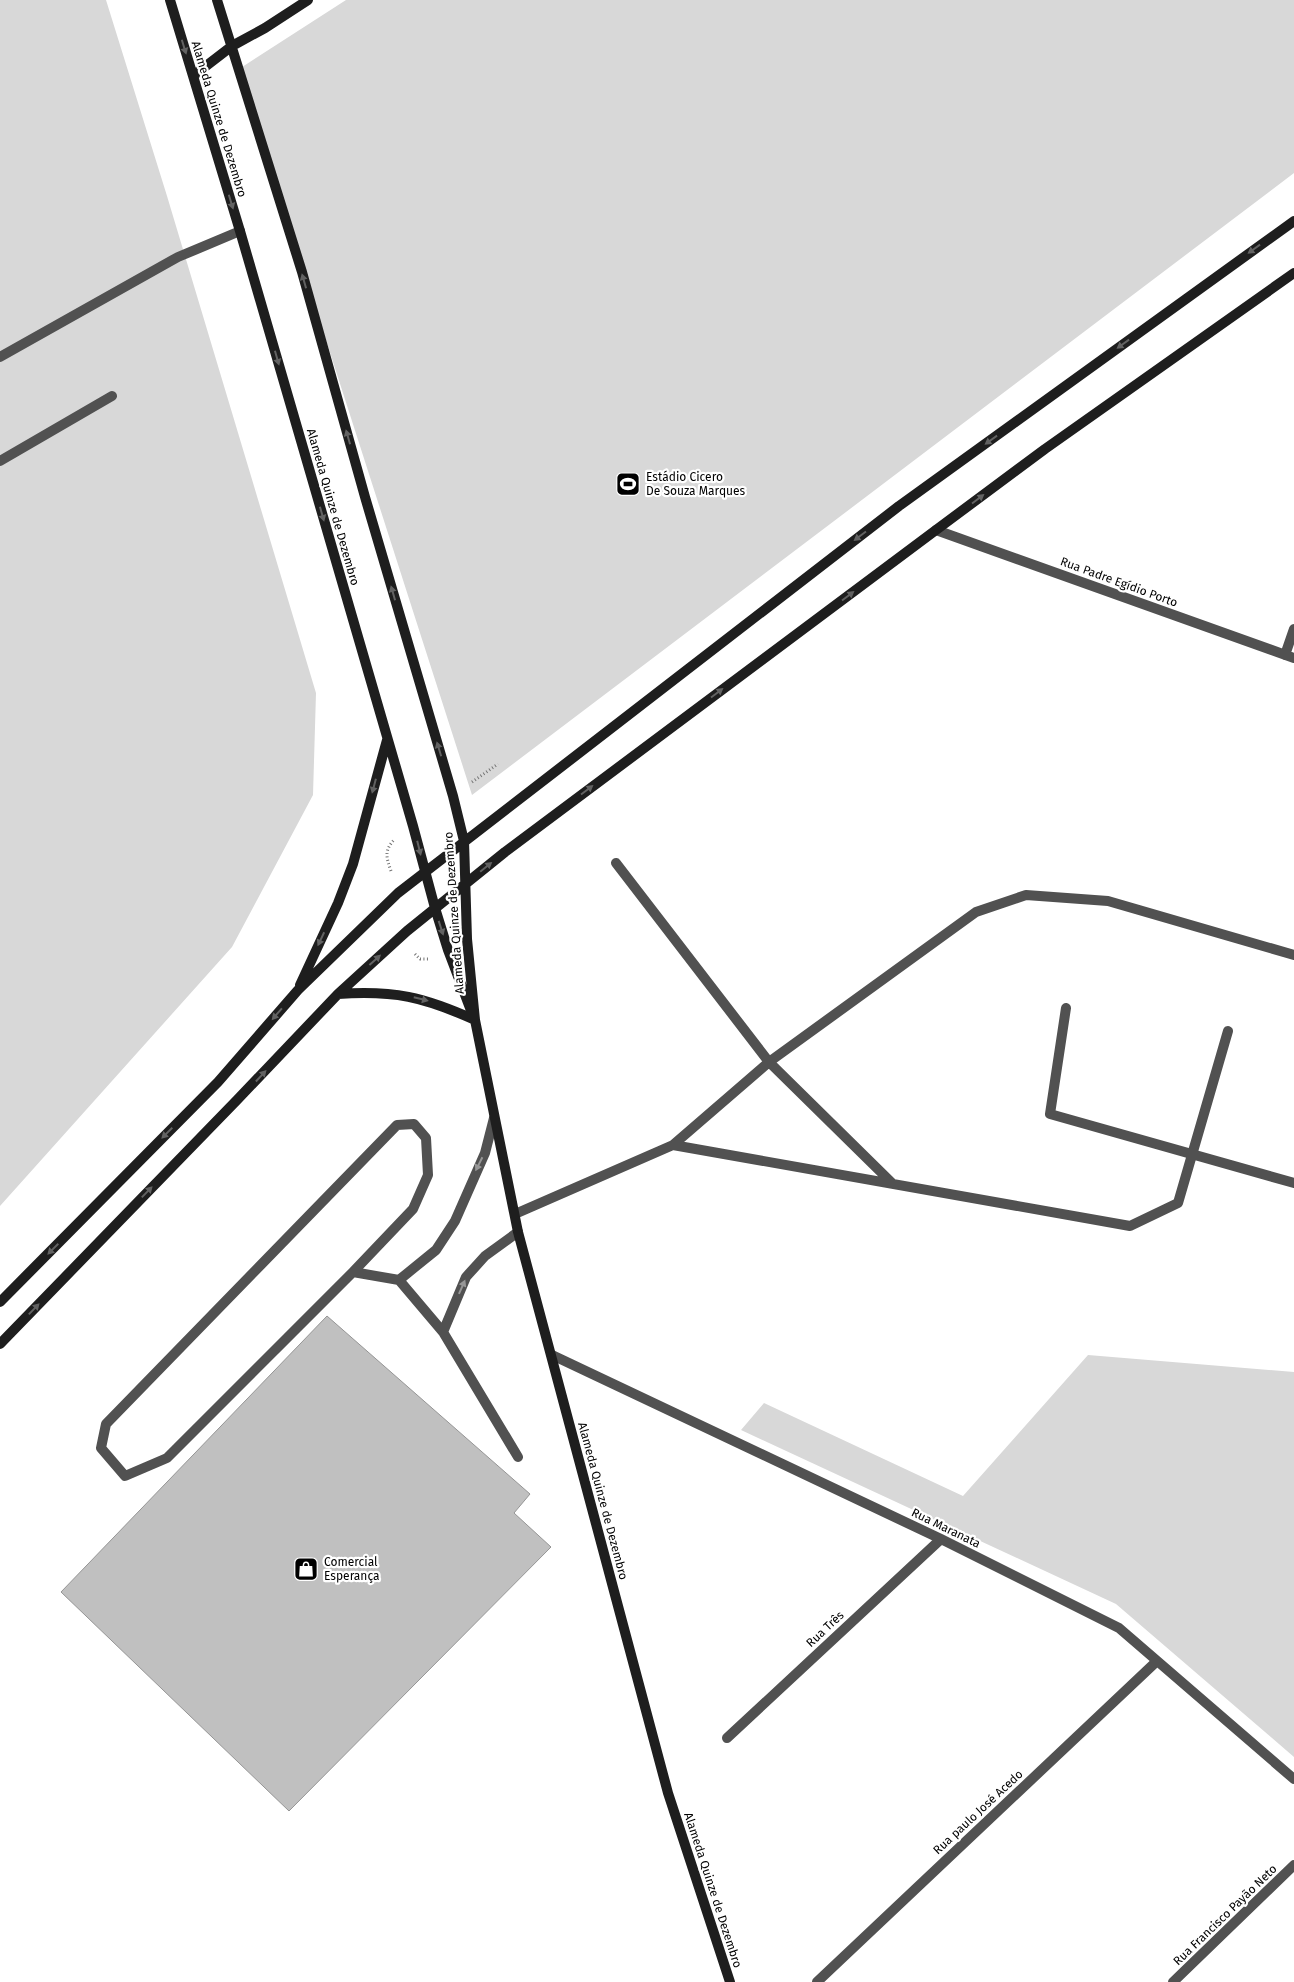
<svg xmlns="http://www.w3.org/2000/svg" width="1294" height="1982" font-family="'Fira Sans',sans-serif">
	<rect width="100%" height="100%" fill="#fff"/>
	<path fill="#d8d8d8" d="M0,0H106L167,196L316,693L313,795L232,947L0,1206Z
		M346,0H1294V173L472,795L239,69Z
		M1088,1355L1294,1372V1757L1116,1604L741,1430L764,1403L963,1496Z"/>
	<path fill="#c0c0c0" stroke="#959595" d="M327,1316L530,1494L514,1513L551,1547L289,1811L61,1592Z"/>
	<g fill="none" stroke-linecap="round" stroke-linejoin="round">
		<path stroke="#737373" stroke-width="3" stroke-dasharray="1 2.5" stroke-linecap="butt" d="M472,782L498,764
			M391,871C386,857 384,850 395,839
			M415,954L420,959H429"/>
		<path stroke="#515151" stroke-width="10" d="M0,357L178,257L240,231
			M0,461L112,396
			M353,1272L167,1458L125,1476L101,1448L106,1424L397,1125L414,1124L426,1138L428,1175L413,1209L353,1272L399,1280L443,1332L518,1457
			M399,1280L436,1250L455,1221L485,1153L494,1118
			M443,1332L466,1277L485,1256L518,1232"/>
		<path stroke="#515151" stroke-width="10" d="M936,530L1294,658
			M1285,655L1294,629
			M616,863L769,1062L893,1184
			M1066,1008L1050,1114L1294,1183
			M673,1145L1130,1226L1178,1203L1228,1031
			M515,1214L673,1145L769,1062L976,912L1026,895L1108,901L1294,955
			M552,1355L941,1539L1119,1628L1294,1779
			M727,1738L941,1539
			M817,1982L1157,1661
			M1173,1982L1294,1865"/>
		<path stroke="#1e1e1e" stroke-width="10" d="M170,0L240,231L413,826L435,908L448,950L470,1008
			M217,0L302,272L365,497L453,796L464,841L467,939L475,1020L518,1232L668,1793L730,1982
			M193,76L232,46L265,28L308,0
			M300,985L338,903L353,864L387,740
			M338,994C394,990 424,997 475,1020
			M0,1302L218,1082L298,990L398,893L899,506L1294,221
			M0,1344L237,1100L338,994L407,931L505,852L936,530L1045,449L1294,273"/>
	</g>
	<defs><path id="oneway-solid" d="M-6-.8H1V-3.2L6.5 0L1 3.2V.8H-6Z" transform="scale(1.25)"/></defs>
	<g fill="#626262">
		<use href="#oneway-solid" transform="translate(184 47) rotate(73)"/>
		<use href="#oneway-solid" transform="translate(231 202) rotate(73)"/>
		<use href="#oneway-solid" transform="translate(1254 249) rotate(144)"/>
		<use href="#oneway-solid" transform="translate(304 281) rotate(-106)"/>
		<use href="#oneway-solid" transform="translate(1123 344) rotate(144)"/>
		<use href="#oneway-solid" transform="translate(277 358) rotate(74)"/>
		<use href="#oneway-solid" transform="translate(348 437) rotate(-106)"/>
		<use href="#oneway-solid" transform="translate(991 440) rotate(144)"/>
		<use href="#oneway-solid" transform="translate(978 499) rotate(-37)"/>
		<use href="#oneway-solid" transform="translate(322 514) rotate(74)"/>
		<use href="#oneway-solid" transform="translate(860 536) rotate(143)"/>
		<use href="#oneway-solid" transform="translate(393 593) rotate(-106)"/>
		<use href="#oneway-solid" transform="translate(848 596) rotate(-37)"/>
		<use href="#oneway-solid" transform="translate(717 693) rotate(-37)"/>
		<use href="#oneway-solid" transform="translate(439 749) rotate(-107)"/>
		<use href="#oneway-solid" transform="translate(374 786) rotate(105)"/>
		<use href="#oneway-solid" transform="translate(587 790) rotate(-37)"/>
		<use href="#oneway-solid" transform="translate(419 848) rotate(76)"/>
		<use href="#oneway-solid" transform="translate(486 867) rotate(-39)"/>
		<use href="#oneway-solid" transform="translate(441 928) rotate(72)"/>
		<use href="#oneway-solid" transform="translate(321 939) rotate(115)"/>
		<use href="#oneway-solid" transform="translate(375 960) rotate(-42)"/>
		<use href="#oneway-solid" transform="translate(421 999) rotate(14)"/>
		<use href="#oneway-solid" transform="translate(277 1014) rotate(131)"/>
		<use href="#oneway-solid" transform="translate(261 1076) rotate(-47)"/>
		<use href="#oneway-solid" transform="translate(167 1133) rotate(135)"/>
		<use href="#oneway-solid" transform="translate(147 1192) rotate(-46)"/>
		<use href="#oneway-solid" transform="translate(53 1249) rotate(135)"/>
		<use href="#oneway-solid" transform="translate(34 1309) rotate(-46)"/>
	</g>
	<g fill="#979797">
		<use href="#oneway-solid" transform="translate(479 1164) rotate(117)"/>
		<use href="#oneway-solid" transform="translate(462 1287) rotate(-66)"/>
	</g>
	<defs>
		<g id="stadium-square" transform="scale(1.25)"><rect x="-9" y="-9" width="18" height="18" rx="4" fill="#000" stroke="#fff"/><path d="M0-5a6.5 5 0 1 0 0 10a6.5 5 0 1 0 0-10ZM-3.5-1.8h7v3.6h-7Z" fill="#fff"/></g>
		<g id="shop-square" transform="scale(1.25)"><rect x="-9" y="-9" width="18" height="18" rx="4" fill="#000" stroke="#fff"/><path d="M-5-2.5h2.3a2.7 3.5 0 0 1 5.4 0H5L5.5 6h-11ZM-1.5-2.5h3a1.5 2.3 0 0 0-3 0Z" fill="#fff"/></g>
	</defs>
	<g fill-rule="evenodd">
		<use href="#stadium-square" x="628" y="484"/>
		<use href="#shop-square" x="306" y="1569"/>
	</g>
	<g text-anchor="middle" stroke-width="4.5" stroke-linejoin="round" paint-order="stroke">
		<g font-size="12" fill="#000" stroke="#fff">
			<text transform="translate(219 119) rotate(73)" y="4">Alameda Quinze de Dezembro</text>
			<text transform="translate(333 507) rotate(74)" y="4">Alameda Quinze de Dezembro</text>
			<text transform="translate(1119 582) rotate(20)" y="4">Rua Padre Egídio Porto</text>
			<text transform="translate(454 913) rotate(-94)" y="4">Alameda Quinze de Dezembro</text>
			<text transform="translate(603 1501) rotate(75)" y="4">Alameda Quinze de Dezembro</text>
			<text transform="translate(946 1528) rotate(26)" y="4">Rua Maranata</text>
			<text transform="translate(825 1629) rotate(-43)" y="4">Rua Três</text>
			<text transform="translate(978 1812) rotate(-43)" y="4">Rua paulo José Acedo</text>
			<text transform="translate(713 1890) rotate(72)" y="4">Alameda Quinze de Dezembro</text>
			<text transform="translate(1225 1915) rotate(-44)" y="4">Rua Francisco Payão Neto</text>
		</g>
		<g font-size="12" fill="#000" stroke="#fff" text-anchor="start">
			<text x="646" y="481">Estádio Cicero<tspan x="646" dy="14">De Souza Marques</tspan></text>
			<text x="324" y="1566">Comercial<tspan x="324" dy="14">Esperança</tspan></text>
		</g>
	</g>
</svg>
